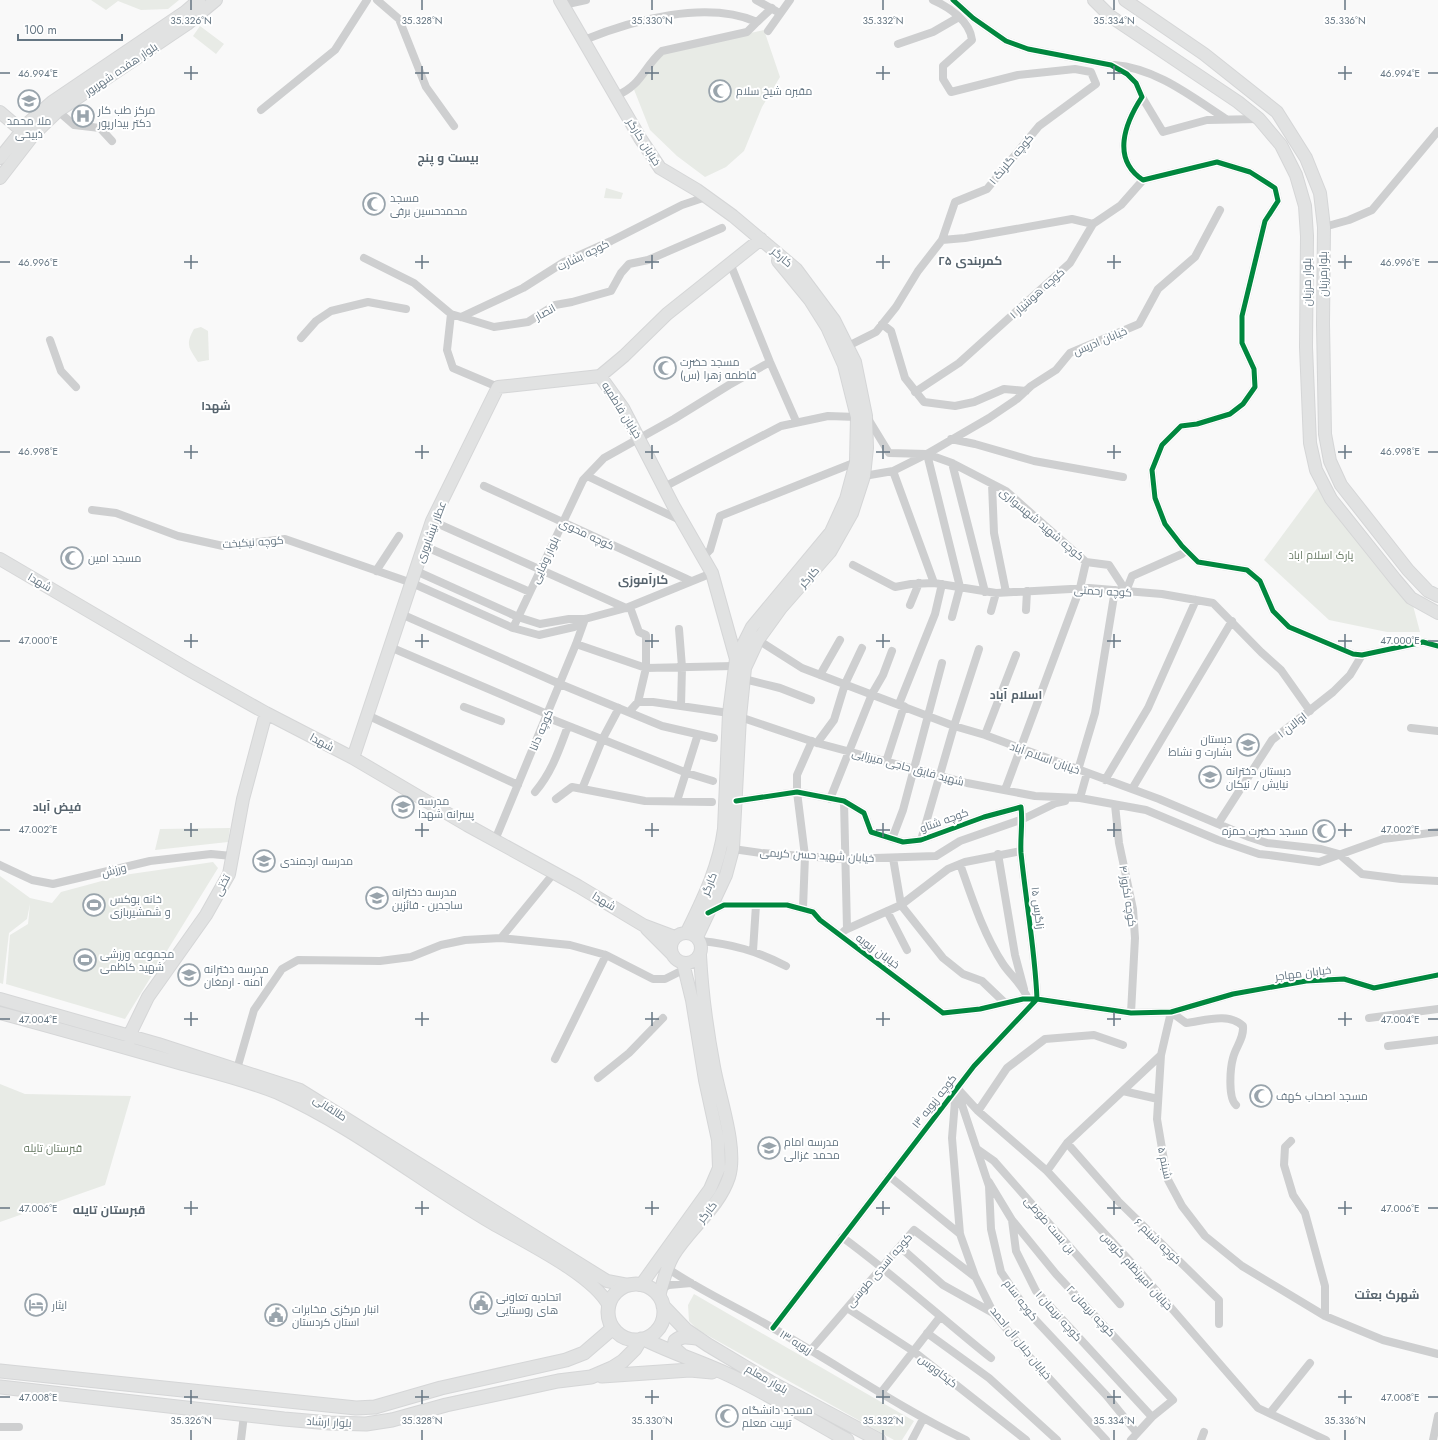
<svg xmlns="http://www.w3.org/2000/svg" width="1438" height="1440" font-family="Jost,Cairo,sans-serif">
	<rect width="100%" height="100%" fill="#f9f9f9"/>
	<path fill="#e8ebe6" d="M91,0H179L168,9L141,10L118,1L106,10Z
		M200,26L224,44L216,54L193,36Z
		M764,30L780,77L762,107L744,151L726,167L705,177L677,156L650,130L633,87L661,53Z
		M606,188L623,193L621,199L604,198Z
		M201,327L208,331L209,360L198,362C189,348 185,345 194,329Z
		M1318,487L1411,598L1420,632H1387L1329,620L1264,560Z
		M230,828L228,842L155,850L160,829Z
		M213,862L218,868L125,1019L6,984L10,935L28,924L30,904L27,919L9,933L3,984L0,983V876L30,898L52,903L61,892L124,875Z
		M0,1084L25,1094L131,1096L105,1185L0,1222Z
		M694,1294L914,1421L902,1440H894L698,1330L689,1321L688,1305Z"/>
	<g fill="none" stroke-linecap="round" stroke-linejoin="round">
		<g stroke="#d5d6d7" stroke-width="14">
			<path id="secondary" d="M560,0L640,138L660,168L697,190L733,216L796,269L834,320L855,362L866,416L867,448L864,476L852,513L830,552L781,608L758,640L745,668L740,717L733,849L726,875L697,937
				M1094,0L1110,16L1238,102L1259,119L1281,145L1296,175L1305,206L1307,236L1306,347L1310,443L1316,470L1331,499L1395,579L1411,598L1438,613
				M1125,0L1204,54L1277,112L1306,158L1320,193L1324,227L1323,324L1325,434L1330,461L1341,485L1408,570L1428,591L1438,596
				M0,112L28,136
				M0,158L28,123L52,102L185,12L199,0
				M0,178L34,134L58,111L187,24L216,0
				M600,376L623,408L673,505L712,573L736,659
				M600,376L624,356L667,314L761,239
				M0,559L191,671L266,713L353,758L467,825L578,886L643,925L675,937
				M353,758L432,521L498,387L600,376
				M647,929L672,954
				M687,932C703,899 719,867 724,829L729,713L736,659L752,627L831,532L846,499L856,462L857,417L844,365L827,327L810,300L778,261
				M671 948a15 15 0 1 1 30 0a15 15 0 1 1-30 0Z
				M0,999L158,1044L300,1090L607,1281L628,1285
				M0,1013C60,1029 119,1046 179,1063C212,1072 246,1080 278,1093C352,1126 422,1182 492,1223C523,1241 594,1275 609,1306
				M128,1043L129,1036L148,997L206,915L229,874L243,799L266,713
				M641,1285L710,1189L719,1168L718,1140L705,1080L692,1000L683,963
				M659,1296C663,1283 666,1268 673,1256C689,1229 719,1208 729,1177C738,1148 719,1096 714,1067C707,1030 702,993 700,955"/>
		</g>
		<g stroke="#d5d6d7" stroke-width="15">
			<path id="primary" d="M608 1312a28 28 0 1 1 56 0a28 28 0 1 1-56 0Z
				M663,1306L686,1330L708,1345L770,1382L879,1440
				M644,1339C672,1353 701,1362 729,1375C769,1394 808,1418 847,1440
				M683,1356L674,1348L675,1341C682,1335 688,1337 696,1338
				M0,1371L356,1408L375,1407L441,1388L566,1360L584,1353L613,1328
				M602,1376L690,1370L712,1372
				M0,1387L284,1419L330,1423L366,1424L392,1420L446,1405L558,1381L591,1377L612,1368L623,1361L635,1349L641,1339"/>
		</g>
		<path stroke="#cecfd0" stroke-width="8" d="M377,0L399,19L426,87L454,126
			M756,0L776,11
			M953,0L973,18L1006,41L1028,49L1111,65L1127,74L1136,83L1142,97C1125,123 1111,159 1143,180L1217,162L1250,172L1275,188L1278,201L1265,221L1242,316V343L1254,369L1255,387L1243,404L1230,414L1197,424L1181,426L1162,445L1152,470L1155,498L1165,524L1182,546L1198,562L1247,570L1260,581L1273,611L1289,627L1353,654L1362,655L1423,642L1438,646
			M563,5L586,0
			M768,31L790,0
			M584,40C633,20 706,0 757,22L772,8
			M898,44L933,32L959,17
			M1114,65C1156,68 1192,97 1226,119
			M616,96C642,85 643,68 662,51L747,32L757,22
			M1142,97L1163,132L1207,120L1259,119
			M261,110L335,50L367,0
			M58,111L74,125L100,128L112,141
			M1324,227L1349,220L1372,210L1438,131
			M942,240L965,238L1072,219L1093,224
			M364,258L414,283L451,314L494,327L528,322L555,305L572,302L611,291L621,273L629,264L648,260L722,228
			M730,263L770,362L796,421
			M451,314L447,350L453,368L498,387
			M461,317L523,288L564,262L611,241L682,205L706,197
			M882,324L891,331L905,378L924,402L955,406L974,402L1004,389L1026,391
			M301,338L316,321L331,311L368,302L406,309
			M50,340L61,371L76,387
			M848,346L876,332L896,307L918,271L942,240L955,202L987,189L1039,126L1096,84L1091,72L1075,69L1018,75L951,92L943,79V66L972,40C970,21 949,7 933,0
			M915,392L959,363L1070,263L1093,224L1121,205L1143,180
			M867,417L889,453L927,454L952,463L1006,491L1086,562L1109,565L1126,591
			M951,439L975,444L1034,461L1123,477
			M927,454L960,587L952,617
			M952,463L985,592
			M893,471L934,583
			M587,476L682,521
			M864,476L893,471L927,454L989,418L1017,399L1031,386L1056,370L1070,353L1139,324L1158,289L1195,257L1220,210
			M992,484L994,533L1006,592
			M484,486L691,581
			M664,487L781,426L828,416L857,417
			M92,510L116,513L178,536L223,546L285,539L412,583L513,628L539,635L574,627L585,619
			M432,521L626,608
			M424,546L530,592
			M703,557L710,550L720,516L856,462
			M853,565L895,587L911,584L934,583L996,593L1089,588L1162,594L1213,603L1261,652L1281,670L1310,711
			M376,571L399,536
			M416,571L518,617L540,624L569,619H585L626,608L712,573
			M1126,591L1132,576L1182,554
			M910,605L919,583
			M630,607L639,632L646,635V668L638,702
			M1026,610L1027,591
			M991,611L996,593
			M401,614L560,684L662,726L714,738
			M513,628L583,480L604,458L674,419L729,385L770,362
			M679,629L682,667L681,706
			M758,640L802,668L954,726L985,735L1159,799L1249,837L1267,843L1321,849L1339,854L1362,874L1401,879L1438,881
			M576,644L646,668L734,666
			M390,647L547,714
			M820,675L840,640
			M744,679L780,688L811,700
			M899,704L935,614L942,584
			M464,707L501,721
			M629,712L638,702H653L729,713
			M367,715L518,785
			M546,717L687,773L713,781
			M740,717L817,743L967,783L1035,796L1080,798L1146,810L1218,840L1259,854L1269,855L1319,862L1383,839L1438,832
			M1411,728L1438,731
			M985,735L1016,655
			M817,743L834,720L845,684L862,648
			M886,762L904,706
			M1078,770L1095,713L1115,590
			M1105,780L1148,708L1196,600
			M582,789L602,740L619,708
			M1132,789L1232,621
			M1005,790L1080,588L1086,562
			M535,792C552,772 559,750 568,726
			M1080,798L1087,773
			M556,799L572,787L645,801L712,802
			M830,799L872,694L883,675L892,651
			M677,801L698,734
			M1115,805L1119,843L1133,909L1135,938L1131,1013
			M1218,824L1272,740L1333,692L1350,675L1362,655
			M892,839L903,810L942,663
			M495,840L576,644L585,619
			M921,840L954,726L979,649
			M733,849L761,853L844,859L936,856L960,841L1023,819L1056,803L1065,801
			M998,854L1015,955L1024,989
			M893,858L901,905L943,958L963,974L982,981L1005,1003
			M960,864C972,898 983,933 1003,964C1011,976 1023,985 1028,999
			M0,865L32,880L53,884L150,861L211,854L232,856
			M803,908L805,856L797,792V775L812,741
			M887,911L907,950
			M708,913L724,905H787L813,912L820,920L943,1013L980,1009L1023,999H1037C1035,950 1026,902 1021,853C1020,838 1023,822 1021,807L984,817L921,840L903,842L871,832L864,813L844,801L797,792L736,801
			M847,929L901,905L948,869L965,862L1021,851
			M844,931L847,929L844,801
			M501,938L554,873
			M700,941C732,944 757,951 786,966
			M753,951L756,905
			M1171,1012L1186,1023C1204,1021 1228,1012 1243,1026C1244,1039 1236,1046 1233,1058C1230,1069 1228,1098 1236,1105
			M1369,1018L1438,1009
			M1388,1046L1438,1040
			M1161,1055L1157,1119L1167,1178L1182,1206L1205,1236L1242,1266L1325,1316L1383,1340L1438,1354
			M555,1059L606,955
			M237,1069L254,1010L282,969L298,960L380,961L411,957L441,945L465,940L501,938L570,945L606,955L653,979H665L685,969
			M598,1078L629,1053L663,1018
			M957,1088L978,1111L1047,1171L1140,1272L1258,1408L1326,1440
			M956,1089L952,1138L960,1234L975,1276L994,1314L1034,1362L1106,1440
			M1123,1091L1158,1099
			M958,1093L989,1186L991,1229L1001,1272L1028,1312L1106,1395L1137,1433
			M978,1111L1007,1068L1045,1039L1094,1035L1123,1045
			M1291,1141L1285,1147L1284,1165L1293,1195L1305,1213L1325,1286V1316
			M1067,1143L1118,1201L1219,1300V1324
			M977,1149L994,1161L1120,1304
			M1047,1171L1067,1143L1161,1055L1171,1012
			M889,1176L960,1234
			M989,1182L1012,1220L1016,1251L1036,1291L1152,1417
			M1012,1220L1056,1274L1173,1400L1152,1417L1131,1440
			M842,1237C894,1275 941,1318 991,1358
			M900,1247L943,1285L993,1313
			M667,1268C702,1292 741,1309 778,1331C841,1367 900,1408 966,1440
			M661,1289L669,1285L691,1283
			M847,1308L913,1351L1026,1440
			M773,1328L974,1066L1037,999L1131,1013L1171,1012L1233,994L1306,981L1344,979L1374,988L1438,975
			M927,1333L989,1378L1057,1440
			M810,1351L914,1230L974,1276
			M880,1394L940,1317
			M1270,1413L1310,1363
			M0,1427H19
			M241,1440L244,1415
			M912,1440L923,1419
			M1201,1440L1204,1432
			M1433,1440L1438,1416"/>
		<use href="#secondary" stroke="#e1e2e2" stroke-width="12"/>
		<use href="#primary" stroke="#e1e2e2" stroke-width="13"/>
		<g stroke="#fff" stroke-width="8">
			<path id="cycleway" d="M953,0L973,18L1006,41L1028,49L1111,65L1127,74L1136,83L1142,97C1125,123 1111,159 1143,180L1217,162L1250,172L1275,188L1278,201L1265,221L1242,316V343L1254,369L1255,387L1243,404L1230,414L1197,424L1181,426L1162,445L1152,470L1155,498L1165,524L1182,546L1198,562L1247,570L1260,581L1273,611L1289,627L1353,654L1362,655L1423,642L1438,646
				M708,913L724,905H787L813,912L820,920L943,1013L980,1009L1023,999H1037C1035,950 1026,902 1021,853C1020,838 1023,822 1021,807L984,817L921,840L903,842L871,832L864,813L844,801L797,792L736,801
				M773,1328L974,1066L1037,999L1131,1013L1171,1012L1233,994L1306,981L1344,979L1374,988L1438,975"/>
		</g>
		<use href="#cycleway" stroke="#00873e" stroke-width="5"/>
	</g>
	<path fill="none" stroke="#657683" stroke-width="1.5" d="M191,0V10M422,0V10M652,0V10M883,0V10M1114,0V10M1345,0V10M191,66V80M422,66V80M652,66V80M883,66V80M1114,66V80M1345,66V80M0,73H10M184,73H198M415,73H429M645,73H659M876,73H890M1107,73H1121M1338,73H1352M1428,73H1438M191,255V269M422,255V269M652,255V269M883,255V269M1114,255V269M1345,255V269M0,262H10M184,262H198M415,262H429M645,262H659M876,262H890M1107,262H1121M1338,262H1352M1428,262H1438M191,445V459M422,445V459M652,445V459M883,445V459M1114,445V459M1345,445V459M0,452H10M184,452H198M415,452H429M645,452H659M876,452H890M1107,452H1121M1338,452H1352M1428,452H1438M191,634V648M422,634V648M652,634V648M883,634V648M1114,634V648M1345,634V648M0,641H10M184,641H198M415,641H429M645,641H659M876,641H890M1107,641H1121M1338,641H1352M1428,641H1438M191,823V837M422,823V837M652,823V837M883,823V837M1114,823V837M1345,823V837M0,830H10M184,830H198M415,830H429M645,830H659M876,830H890M1107,830H1121M1338,830H1352M1428,830H1438M191,1012V1026M422,1012V1026M652,1012V1026M883,1012V1026M1114,1012V1026M1345,1012V1026M0,1019H10M184,1019H198M415,1019H429M645,1019H659M876,1019H890M1107,1019H1121M1338,1019H1352M1428,1019H1438M191,1201V1215M422,1201V1215M652,1201V1215M883,1201V1215M1114,1201V1215M1345,1201V1215M0,1208H10M184,1208H198M415,1208H429M645,1208H659M876,1208H890M1107,1208H1121M1338,1208H1352M1428,1208H1438M191,1390V1404M422,1390V1404M652,1390V1404M883,1390V1404M1114,1390V1404M1345,1390V1404M0,1397H10M184,1397H198M415,1397H429M645,1397H659M876,1397H890M1107,1397H1121M1338,1397H1352M1428,1397H1438M191,1430V1440M422,1430V1440M652,1430V1440M883,1430V1440M1114,1430V1440M1345,1430V1440"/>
	<defs>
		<g id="mosque-ring" transform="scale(1.15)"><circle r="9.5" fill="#fff" stroke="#99a4ac" stroke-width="1.5"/><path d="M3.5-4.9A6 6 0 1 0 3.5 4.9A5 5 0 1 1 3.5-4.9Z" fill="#99a4ac"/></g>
		<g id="school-ring" transform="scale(1.15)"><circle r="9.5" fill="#fff" stroke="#99a4ac" stroke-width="1.5"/><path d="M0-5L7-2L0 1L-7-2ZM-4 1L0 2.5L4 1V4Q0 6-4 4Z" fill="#99a4ac"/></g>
		<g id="hospital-ring" transform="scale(1.15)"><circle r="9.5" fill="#fff" stroke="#99a4ac" stroke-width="1.5"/><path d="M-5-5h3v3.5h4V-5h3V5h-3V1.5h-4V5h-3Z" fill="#99a4ac"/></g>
		<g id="stadium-ring" transform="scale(1.15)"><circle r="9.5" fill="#fff" stroke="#99a4ac" stroke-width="1.5"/><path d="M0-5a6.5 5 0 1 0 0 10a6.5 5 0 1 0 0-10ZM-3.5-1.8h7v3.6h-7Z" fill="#99a4ac"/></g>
		<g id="civic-ring" transform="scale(1.15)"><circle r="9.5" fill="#fff" stroke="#99a4ac" stroke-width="1.5"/><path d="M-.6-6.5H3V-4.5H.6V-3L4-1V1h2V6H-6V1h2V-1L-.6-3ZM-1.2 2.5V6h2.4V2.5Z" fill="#99a4ac"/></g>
		<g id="hotel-ring" transform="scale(1.15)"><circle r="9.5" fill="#fff" stroke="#99a4ac" stroke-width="1.5"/><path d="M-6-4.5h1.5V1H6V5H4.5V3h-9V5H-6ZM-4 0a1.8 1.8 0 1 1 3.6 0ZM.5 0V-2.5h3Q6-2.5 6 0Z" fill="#99a4ac"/></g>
	</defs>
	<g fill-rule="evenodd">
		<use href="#mosque-ring" x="720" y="91"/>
		<use href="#school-ring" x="29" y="101"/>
		<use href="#hospital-ring" x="83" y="116"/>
		<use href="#mosque-ring" x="374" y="204"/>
		<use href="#mosque-ring" x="665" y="368"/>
		<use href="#mosque-ring" x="72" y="558"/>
		<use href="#school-ring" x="1248" y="745"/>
		<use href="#school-ring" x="1210" y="777"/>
		<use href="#school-ring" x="403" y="807"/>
		<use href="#mosque-ring" x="1324" y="831"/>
		<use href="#school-ring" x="264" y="861"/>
		<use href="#school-ring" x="377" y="898"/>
		<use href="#stadium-ring" x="94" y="905"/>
		<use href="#stadium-ring" x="85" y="960"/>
		<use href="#school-ring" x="189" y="975"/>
		<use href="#mosque-ring" x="1261" y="1096"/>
		<use href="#school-ring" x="769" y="1148"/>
		<use href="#civic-ring" x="481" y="1303"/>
		<use href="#hotel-ring" x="36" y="1305"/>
		<use href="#civic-ring" x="276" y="1315"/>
		<use href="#mosque-ring" x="727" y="1416"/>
	</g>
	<g text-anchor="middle" stroke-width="4" stroke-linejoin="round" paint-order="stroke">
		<g font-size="11" fill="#657683" stroke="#fff">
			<text transform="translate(121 69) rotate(-34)" y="4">بلوار هفده شهریور</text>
			<text transform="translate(644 142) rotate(58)" y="4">خیابان کارگر</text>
			<text transform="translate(1011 159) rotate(-50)" y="4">کوچه گلرنگ ۱</text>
			<text transform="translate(583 255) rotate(-26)" y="4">کوچه بشارت</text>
			<text transform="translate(782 257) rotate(41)" y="4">کارگر</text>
			<text transform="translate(1323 274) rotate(-90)" y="4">بلوارمرزبان</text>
			<text transform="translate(1307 282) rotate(-90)" y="4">بلوار مرزبان</text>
			<text transform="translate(1037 293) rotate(-42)" y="4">کوچه هوشیار ۱</text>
			<text transform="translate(545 312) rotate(-29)" y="4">انصار</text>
			<text transform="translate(1100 341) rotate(-23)" y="4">خیابان ادریس</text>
			<text transform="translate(622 410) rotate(58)" y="4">خیابان فاطمیه</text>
			<text transform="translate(1042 524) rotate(40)" y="4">کوچه شهید شهسواری</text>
			<text transform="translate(431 532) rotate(-69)" y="4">عطار نیشابوری</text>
			<text transform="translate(587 534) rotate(25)" y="4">کوچه محوی</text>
			<text transform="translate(253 542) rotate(-4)" y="4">کوچه نیکبخت</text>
			<text transform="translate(545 560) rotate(-65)" y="4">بلوار وفایی</text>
			<text transform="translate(809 577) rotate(-48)" y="4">کارگر</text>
			<text transform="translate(40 582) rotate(30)" y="4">شهدا</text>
			<text transform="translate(1103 591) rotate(3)" y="4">کوچه رحمتی</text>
			<text transform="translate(1292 725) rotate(-38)" y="4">اوالان ۱</text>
			<text transform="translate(541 730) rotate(-67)" y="4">کوچه دانا</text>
			<text transform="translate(322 742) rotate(28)" y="4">شهدا</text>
			<text transform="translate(1045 758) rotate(20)" y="4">خیابان اسلام آباد</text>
			<text transform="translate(908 767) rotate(15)" y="4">شهید فایق حاجی میرزایی</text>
			<text transform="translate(944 820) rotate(-20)" y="4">کوچه شتاو</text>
			<text transform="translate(817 855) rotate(3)" y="4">خیابان شهید حسن کریمی</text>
			<text transform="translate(114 870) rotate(-14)" y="4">ورزش</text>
			<text transform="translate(709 884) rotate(-68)" y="4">کارگر</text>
			<text transform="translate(222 885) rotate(-63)" y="4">تختی</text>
			<text transform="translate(1128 896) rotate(81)" y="4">کوچه نکروز ۴</text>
			<text transform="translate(604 901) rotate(31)" y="4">شهدا</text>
			<text transform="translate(1038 908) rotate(83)" y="4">زاگرس ۱۵</text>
			<text transform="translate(878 951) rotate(36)" y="4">خیابان زیویه</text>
			<text transform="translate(1303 973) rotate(-7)" y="4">خیابان مهاجر</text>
			<text transform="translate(934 1101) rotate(-52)" y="4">کوچه زیویه ۱۳</text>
			<text transform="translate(330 1108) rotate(33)" y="4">طالقانی</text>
			<text transform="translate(1165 1163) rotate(78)" y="4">شبنم ۵</text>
			<text transform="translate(707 1212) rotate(-52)" y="4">کارگر</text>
			<text transform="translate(1050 1225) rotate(49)" y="4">بن بست طوطی</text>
			<text transform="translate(1158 1241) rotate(44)" y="4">کوچه شبنم ۶</text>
			<text transform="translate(879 1270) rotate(-49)" y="4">کوچه اسدی طوسی</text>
			<text transform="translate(1137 1271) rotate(48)" y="4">خیابان امیرنظام گروس</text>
			<text transform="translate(1021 1300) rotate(53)" y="4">کوچه سام</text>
			<text transform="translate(1091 1311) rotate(47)" y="4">کوچه نریمان ۲</text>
			<text transform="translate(1059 1316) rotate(48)" y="4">کوچه نریمان ۱</text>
			<text transform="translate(796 1342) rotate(32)" y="4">زیویه ۱۳</text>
			<text transform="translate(1021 1343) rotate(51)" y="4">خیابان جلال آل احمد</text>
			<text transform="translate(938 1371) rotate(38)" y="4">کیکاووس</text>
			<text transform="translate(767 1379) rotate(30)" y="4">بلوار معلم</text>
			<text transform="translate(329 1422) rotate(3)" y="4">بلوار ارشاد</text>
		</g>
		<g font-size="11" fill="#657683" stroke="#fff" text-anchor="start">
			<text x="736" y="95">مقبره شیخ سلام</text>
			<text x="98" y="114">مرکز طب کار<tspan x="98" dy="13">دکتر بیدارپور</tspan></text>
			<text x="29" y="125" text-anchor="middle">ملا محمد<tspan x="29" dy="13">ذبیحی</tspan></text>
			<text x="390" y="202">مسجد<tspan x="390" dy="13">محمدحسین برفی</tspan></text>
			<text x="680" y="366">مسجد حضرت<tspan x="680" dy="13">فاطمه زهرا (س)</tspan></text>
			<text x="88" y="562">مسجد امین</text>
			<text x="1232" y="743" text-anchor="end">دبستان<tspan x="1232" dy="13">بشارت و نشاط</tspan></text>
			<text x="1226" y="775">دبستان دخترانه<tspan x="1226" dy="13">نیایش / نیکان</tspan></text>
			<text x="418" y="805">مدرسه<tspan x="418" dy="13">پسرانه شهدا</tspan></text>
			<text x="1308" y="835" text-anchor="end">مسجد حضرت حمزه</text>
			<text x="280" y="865">مدرسه ارجمندی</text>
			<text x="392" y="896">مدرسه دخترانه<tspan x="392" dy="13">ساجدین - فائزین</tspan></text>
			<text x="110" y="903">خانه بوکس<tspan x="110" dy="13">و شمشیربازی</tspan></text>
			<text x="100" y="958">مجموعه ورزشی<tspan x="100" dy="13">شهید کاظمی</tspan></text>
			<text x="204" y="973">مدرسه دخترانه<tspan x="204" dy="13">آمنه - ارمغان</tspan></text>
			<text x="1276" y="1100">مسجد اصحاب کهف</text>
			<text x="784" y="1146">مدرسه امام<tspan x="784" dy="13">محمد غزالی</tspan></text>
			<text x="496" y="1301">اتحادیه تعاونی<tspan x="496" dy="13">های روستایی</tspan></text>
			<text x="52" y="1309">ایثار</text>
			<text x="292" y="1313">انبار مرکزی مخابرات<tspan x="292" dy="13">استان کردستان</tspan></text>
			<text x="742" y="1414">مسجد دانشگاه<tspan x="742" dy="13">تربیت معلم</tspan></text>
		</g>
		<g font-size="11" fill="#687a64" stroke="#fff">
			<text x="1321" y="559">پارک اسلام اباد</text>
			<text x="53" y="1152">قبرستان تایله</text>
		</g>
		<g font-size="12" font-weight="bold" fill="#57646e" stroke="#fff">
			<text x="448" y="162">بیست و پنج</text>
			<text x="970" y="265">کمربندی ۲۵</text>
			<text x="216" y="410">شهدا</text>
			<text x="643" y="584">کارآموزی</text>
			<text x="1016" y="699">اسلام آباد</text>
			<text x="57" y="811">فیض آباد</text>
			<text x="109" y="1214">قبرستان تایله</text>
			<text x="1387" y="1299">شهرک بعثت</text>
		</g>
	</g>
	<g font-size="10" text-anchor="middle" fill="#657683" stroke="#fff" stroke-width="4" stroke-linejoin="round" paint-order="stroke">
		<text x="191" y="24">35.326°N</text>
		<text x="422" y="24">35.328°N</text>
		<text x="652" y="24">35.330°N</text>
		<text x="883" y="24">35.332°N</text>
		<text x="1114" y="24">35.334°N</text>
		<text x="1345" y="24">35.336°N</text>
		<text x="1400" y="77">46.994°E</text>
		<text x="38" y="77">46.994°E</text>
		<text x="1400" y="266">46.996°E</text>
		<text x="38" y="266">46.996°E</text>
		<text x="1400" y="455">46.998°E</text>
		<text x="38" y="455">46.998°E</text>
		<text x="1400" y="644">47.000°E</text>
		<text x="38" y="644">47.000°E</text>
		<text x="1400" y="833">47.002°E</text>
		<text x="38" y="833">47.002°E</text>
		<text x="1400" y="1023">47.004°E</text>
		<text x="38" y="1023">47.004°E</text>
		<text x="38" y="1212">47.006°E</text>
		<text x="1400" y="1212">47.006°E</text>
		<text x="38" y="1401">47.008°E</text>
		<text x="1400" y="1401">47.008°E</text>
		<text x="191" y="1424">35.326°N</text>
		<text x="422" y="1424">35.328°N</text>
		<text x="652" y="1424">35.330°N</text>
		<text x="883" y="1424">35.332°N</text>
		<text x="1114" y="1424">35.334°N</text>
		<text x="1345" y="1424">35.336°N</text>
	</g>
	<path d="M18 34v6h104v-6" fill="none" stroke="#657683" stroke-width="2"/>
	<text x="24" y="34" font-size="12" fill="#657683" stroke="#ffffff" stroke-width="3" paint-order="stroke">100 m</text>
</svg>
